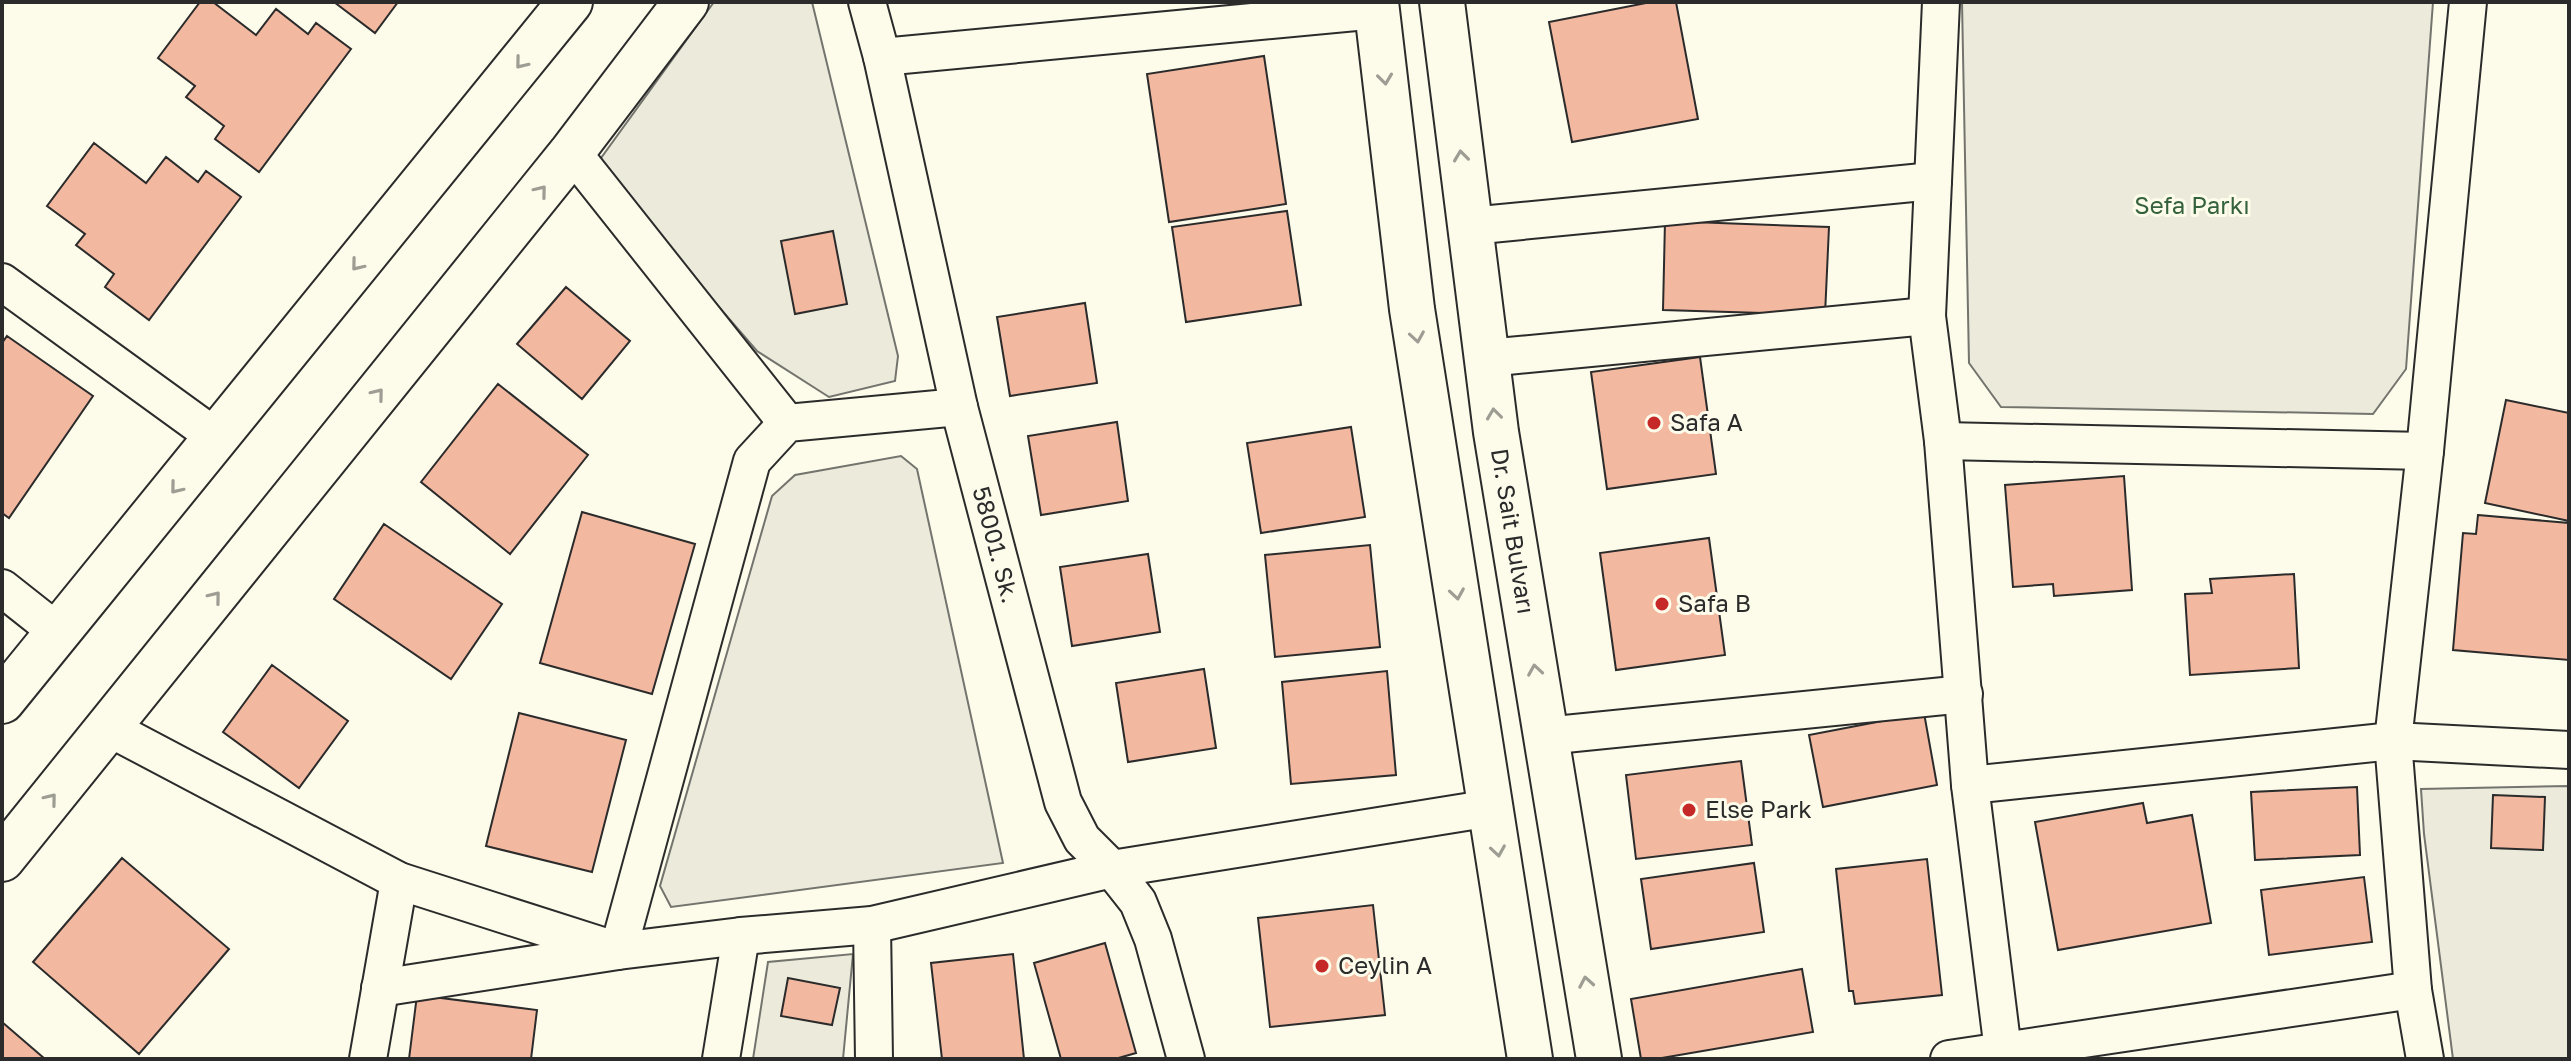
<svg xmlns="http://www.w3.org/2000/svg" width="2571" height="1061" font-family="'Golos Text',sans-serif">
	<rect width="100%" height="100%" fill="#fdfbea"/>
	<path fill="#ecebdb" stroke="#74746e" stroke-width="2" d="M714,2H812L898,356L895,381L829,397L757,351L596,165Z
		M1962,2H2433L2406,369L2373,414L2001,407L1969,363Z
		M901,456L917,469L1003,863L671,907L660,886L772,496L795,475Z
		M2569,786V1059H2453L2424,834L2421,789Z
		M853,954L843,1059H753L768,962Z"/>
	<path fill="#f2b8a0" stroke="#2b2b2b" stroke-width="2" d="M200,2H213L256,35L276,9L308,34L316,23L351,49L259,172L215,139L224,126L186,97L195,86L158,58Z
		M334,2H398L375,33Z
		M1651,2H1676L1698,119L1572,142L1549,22Z
		M1264,56L1286,204L1169,222L1147,74Z
		M94,143L146,183L166,157L198,182L206,171L241,197L149,320L105,287L114,274L76,245L85,234L47,206Z
		M1287,211L1301,305L1186,322L1172,227Z
		M1665,221L1829,227L1825,315L1663,310Z
		M833,231L847,304L795,314L781,241Z
		M566,287L630,341L582,399L517,344Z
		M1085,303L1097,383L1010,396L997,317Z
		M7,336L93,396L9,518L2,513V343Z
		M1700,357L1716,474L1607,489L1591,372Z
		M498,384L588,455L510,554L421,482Z
		M2506,400L2569,413V521L2485,503Z
		M1117,422L1128,501L1041,515L1028,436Z
		M1351,427L1365,517L1261,533L1247,443Z
		M2124,476L2132,590L2054,596L2053,584L2013,587L2005,485Z
		M582,512L695,544L652,694L540,663Z
		M2478,515L2569,523V660L2453,650L2463,533L2476,534Z
		M384,524L502,604L451,679L334,599Z
		M1709,538L1725,655L1616,670L1600,553Z
		M1370,545L1380,647L1275,657L1265,555Z
		M1148,554L1160,632L1072,646L1060,567Z
		M2294,574L2299,668L2190,675L2185,594L2212,593L2210,579Z
		M272,665L348,721L299,788L223,732Z
		M1204,669L1216,748L1128,762L1116,683Z
		M1387,671L1396,775L1291,784L1282,682Z
		M519,713L626,740L592,872L486,846Z
		M1924,713L1937,785L1823,807L1809,735Z
		M1741,761L1752,845L1636,859L1626,775Z
		M2357,787L2360,855L2255,860L2251,792Z
		M2493,795L2545,797L2543,850L2491,848Z
		M2143,803L2147,823L2192,815L2211,923L2058,950L2035,822Z
		M122,858L229,949L139,1054L33,962Z
		M1927,859L1942,995L1855,1004L1853,991H1849L1836,869Z
		M1754,863L1764,932L1651,949L1641,879Z
		M2364,877L2372,942L2269,955L2261,890Z
		M1373,905L1385,1015L1270,1027L1258,918Z
		M1105,943L1136,1053L1115,1059H1061L1034,963Z
		M1013,954L1024,1059H942L931,963Z
		M1802,969L1813,1032L1656,1059H1641L1631,999Z
		M788,978L840,988L832,1025L781,1016Z
		M417,995L537,1010L531,1059H409Z
		M2,1022L45,1059H2Z"/>
	<g fill="none" stroke-linecap="round" stroke-linejoin="round">
		<g stroke="#2b2b2b" stroke-width="40">
			<g id="minor">
				<path id="s1" d="M867,2L882,57L959,407L1063,802L1082,839L1112,869L1138,902L1153,939L1186,1059"/>
				<path d="M1941,2L1927,316L1943,441L1970,785L2004,1059"/>
				<path d="M882,57L1377,10"/>
				<path d="M572,152L787,423"/>
				<path d="M1470,226L1933,181"/>
				<path d="M2,282L217,438"/>
				<path d="M1487,358L1927,316"/>
				<path d="M1943,441L2425,451"/>
				<path d="M2,588L59,633"/>
				<path d="M109,728L399,881L618,951L741,936L872,925L1112,869L1491,808"/>
				<path d="M1545,736L1964,694"/>
				<path d="M1970,785L2393,741L2569,750"/>
				<path d="M872,925L874,1059"/>
				<path d="M380,988L618,951L752,461L787,423L959,407"/>
				<path d="M368,1059L399,881"/>
				<path d="M721,1059L741,936"/>
				<path d="M1949,1059L2413,990"/>
				<path d="M2425,1059L2413,990L2393,741L2425,451L2468,2"/>
			</g>
		</g>
		<g stroke="#2b2b2b" stroke-width="48">
			<g id="secondary">
				<path d="M1376,2L1412,309L1530,1059"/>
				<path id="s2" d="M1442,2L1496,432L1599,1059"/>
				<path d="M2,701L570,2"/>
				<path d="M2,859L572,152L686,2"/>
			</g>
		</g>
		<use href="#minor" stroke="#fdfbea" stroke-width="36"/>
		<use href="#secondary" stroke="#fdfbea" stroke-width="44"/>
	</g>
	<defs><path id="oneway-chevron" d="M-2-3.5L2.5 0L-2 3.5" fill="none" stroke-width="1.6" stroke-linecap="round" stroke-linejoin="round" transform="scale(2)"/></defs>
	<g stroke="#9e9d94">
		<use href="#oneway-chevron" transform="translate(521 63) rotate(129)"/>
		<use href="#oneway-chevron" transform="translate(1385 79) rotate(83)"/>
		<use href="#oneway-chevron" transform="translate(1461 156) rotate(-97)"/>
		<use href="#oneway-chevron" transform="translate(541 191) rotate(-51)"/>
		<use href="#oneway-chevron" transform="translate(357 265) rotate(129)"/>
		<use href="#oneway-chevron" transform="translate(1417 337) rotate(81)"/>
		<use href="#oneway-chevron" transform="translate(378 394) rotate(-51)"/>
		<use href="#oneway-chevron" transform="translate(1494 414) rotate(-97)"/>
		<use href="#oneway-chevron" transform="translate(176 488) rotate(129)"/>
		<use href="#oneway-chevron" transform="translate(1457 594) rotate(81)"/>
		<use href="#oneway-chevron" transform="translate(215 597) rotate(-51)"/>
		<use href="#oneway-chevron" transform="translate(1535 670) rotate(-99)"/>
		<use href="#oneway-chevron" transform="translate(51 799) rotate(-51)"/>
		<use href="#oneway-chevron" transform="translate(1498 851) rotate(81)"/>
		<use href="#oneway-chevron" transform="translate(1586 982) rotate(-100)"/>
	</g>
	<g fill="#c62828" stroke="#fdfbea" stroke-width="3">
		<circle cx="1654" cy="423" r="8"/>
		<circle cx="1662" cy="604" r="8"/>
		<circle cx="1689" cy="810" r="8"/>
		<circle cx="1322" cy="966" r="8"/>
	</g>
	<g text-anchor="middle" stroke-width="6" stroke-linejoin="round" paint-order="stroke">
		<g font-size="24" fill="#34623c" stroke="#fdfbea">
			<text x="2192" y="214">Sefa Parkı</text>
		</g>
		<g font-size="24" fill="#2b2b2b" stroke="#fdfbea" text-anchor="start">
			<text x="1670" y="431">Safa A</text>
			<text x="1678" y="612">Safa B</text>
			<text x="1705" y="818">Else Park</text>
			<text x="1338" y="974">Ceylin A</text>
		</g>
		<g font-size="24" fill="#2b2b2b" stroke="#fdfbea">
			<text dy="8" stroke="none"><textPath href="#s2" startOffset="534">Dr. Sait Bulvarı</textPath></text>
			<text dy="8" stroke="none"><textPath href="#s1" startOffset="558">58001. Sk.</textPath></text>
		</g>
	</g>
	<rect width="2571" height="1061" fill="none" stroke="#2b2b2b" stroke-width="8"/>
</svg>
